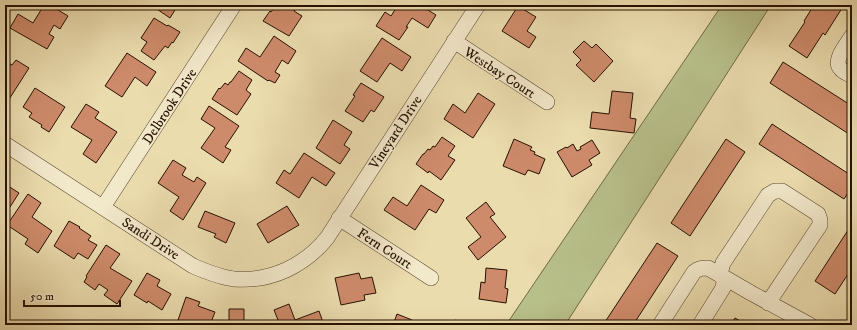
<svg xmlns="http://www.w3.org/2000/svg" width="857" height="330" font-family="'IM FELL DW Pica',serif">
	<rect width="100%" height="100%" fill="#ebdcae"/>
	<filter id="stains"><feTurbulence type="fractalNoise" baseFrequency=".005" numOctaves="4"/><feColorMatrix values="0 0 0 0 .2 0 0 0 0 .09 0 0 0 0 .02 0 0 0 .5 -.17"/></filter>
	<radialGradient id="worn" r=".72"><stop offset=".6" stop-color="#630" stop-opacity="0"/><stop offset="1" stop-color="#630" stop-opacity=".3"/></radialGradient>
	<path fill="#b8c08a" stroke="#6f6845" d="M722,5H771L565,325H506Z"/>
	<path fill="#ce8b6b" stroke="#261000" d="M44,5H50L68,16L60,29L54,25L49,34L54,37L47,49L10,28L18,14L33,23Z
		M151,5H178L170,18Z
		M276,5H298L294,11L302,16L289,36L263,21L270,11L271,12Z
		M398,5H420L436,15L428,28L412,18L406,27H408L399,40L376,26L385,12L391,16Z
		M814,5H844L825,35L823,33L807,58L789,46L805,22L804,21Z
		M518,6L536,17L527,31L536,37L529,48L502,31Z
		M154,18L167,26L168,25L180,32L173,43L172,42L168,48L165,46L154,60L141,51L147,42L141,38Z
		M274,36L296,51L288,64L282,60L275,72L280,75L275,83L269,80L268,81L238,61L246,48L260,57Z
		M382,38L411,57L402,71L390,63L377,82L360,71Z
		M584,41L592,48L596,44L613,61L594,82L576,65L581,60L573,52Z
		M127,53L156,72L147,86L135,77L122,97L105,86Z
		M16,60L29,68L6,104L5,103V61L12,65Z
		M783,62L852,106V136L770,83Z
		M239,71L252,80L246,90L251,94L237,115L212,99L219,88L220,89L225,83L228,85L230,82H231Z
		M361,83L384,97L374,112L371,110L363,122L345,111L355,96L353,95Z
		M35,88L65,107L49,132L41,127L42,125L29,117L32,113L23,107Z
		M612,91L633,93L630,118L636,119L634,133L590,128L592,112L609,114Z
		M478,93L495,104L473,138L444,119L453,104L465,113Z
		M86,104L99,112L95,118L117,132L96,163L83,154L92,140L71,127Z
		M209,106L239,126L225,147L231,150L223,163L201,148L215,128L201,119Z
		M333,120L352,132L344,145L350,149L340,164L316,148Z
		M772,124L852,176V187L844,199L759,144Z
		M442,137L455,146L448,156L455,160L441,180L429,171L428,173L416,164L423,154H424L428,149L430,150L433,146L435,147Z
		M514,139L532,147L530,150L535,152L534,154L545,159L539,174L528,170L525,175L503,166Z
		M726,139L745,152L690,236L671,223Z
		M592,140L600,153L589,160L592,165L572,177L557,152L566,147L567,148L573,144L577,151L581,149L580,147Z
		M304,153L335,173L326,186L312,177L299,198L276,183L284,170L290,174Z
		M173,160L186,168L182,175L194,182L197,177L206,183L183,220L170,211L179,197L158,183Z
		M5,184L19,193L10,207L5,204Z
		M421,185L444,200L436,213L429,209L415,230L384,210L393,197L407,206Z
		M28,194L41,203L32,217L52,231L38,253L25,244L28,239L7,225Z
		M486,202L495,214L490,217L506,237L478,260L468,247L481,237L466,218Z
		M287,206L299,225L268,243L257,224Z
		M205,211L235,223L226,243L214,237L216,234L198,227Z
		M69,221L80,227L79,228L91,236L88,240L97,245L88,259L78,253L74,259L54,246Z
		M852,224V268L835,294L815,281Z
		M657,243L678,256L633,325H603Z
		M106,245L120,254L110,268L132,281L117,304L104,295L108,290L99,284L95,290L84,282L87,277L86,276Z
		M486,268L507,270L505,288L508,289L506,303L479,299L481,282L485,283Z
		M147,273L160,280L157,286L171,294L162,310L148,301L147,303L134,295Z
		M359,273L361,279L372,277L376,293L364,295L365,300L341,305L335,278Z
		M186,297L200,302L198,306L215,312L210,325H182L177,323Z
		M289,304L295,320L319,311L324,325H280L274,310Z
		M229,309H244V325H229Z
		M397,314L412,320L410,325H393Z
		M735,318L747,325H731Z
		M456,320L459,325H447Z"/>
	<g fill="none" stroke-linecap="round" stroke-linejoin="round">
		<g stroke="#57432c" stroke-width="16">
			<path id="minor" d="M852,36C847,44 832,61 841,69C843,72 849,74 852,76
				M454,41L547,102
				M5,144L193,266C207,272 214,275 228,278C231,278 232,279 234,279C271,282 304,266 327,238L478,5
				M103,207L234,5
				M339,218L431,278
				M660,325L694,272C699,268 702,268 708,268L751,293L810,325
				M700,325L723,288L724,280L721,276V270L723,263L768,195L775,191H782L818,214L820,220V225L768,303"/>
		</g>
		<use href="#minor" stroke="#f2e8ca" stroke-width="15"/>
	</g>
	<g text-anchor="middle" stroke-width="3" stroke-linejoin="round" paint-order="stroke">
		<g font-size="14" fill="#261000" stroke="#f2e8ca">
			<text transform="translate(500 72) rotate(33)" y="5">Westbay Court</text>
			<text transform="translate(169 106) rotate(-57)" y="5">Delbrook Drive</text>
			<text transform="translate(395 132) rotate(-57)" y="5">Vineyard Drive</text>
			<text transform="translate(151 238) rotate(33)" y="5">Sandi Drive</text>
			<text transform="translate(385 248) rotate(33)" y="5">Fern Court</text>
		</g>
	</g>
	<rect width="857" height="330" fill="none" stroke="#ebdcae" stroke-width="20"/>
	<rect x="6" y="6" width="845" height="318" fill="none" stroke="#261000" stroke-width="2"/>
	<rect x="10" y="10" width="837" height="310" fill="none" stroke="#261000"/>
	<path d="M24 300v6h96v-6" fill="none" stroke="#261000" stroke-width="2"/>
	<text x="30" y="300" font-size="12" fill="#261000" stroke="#f2e8ca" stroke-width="3" paint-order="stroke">50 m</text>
	<rect width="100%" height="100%" filter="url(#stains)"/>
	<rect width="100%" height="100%" fill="url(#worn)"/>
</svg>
